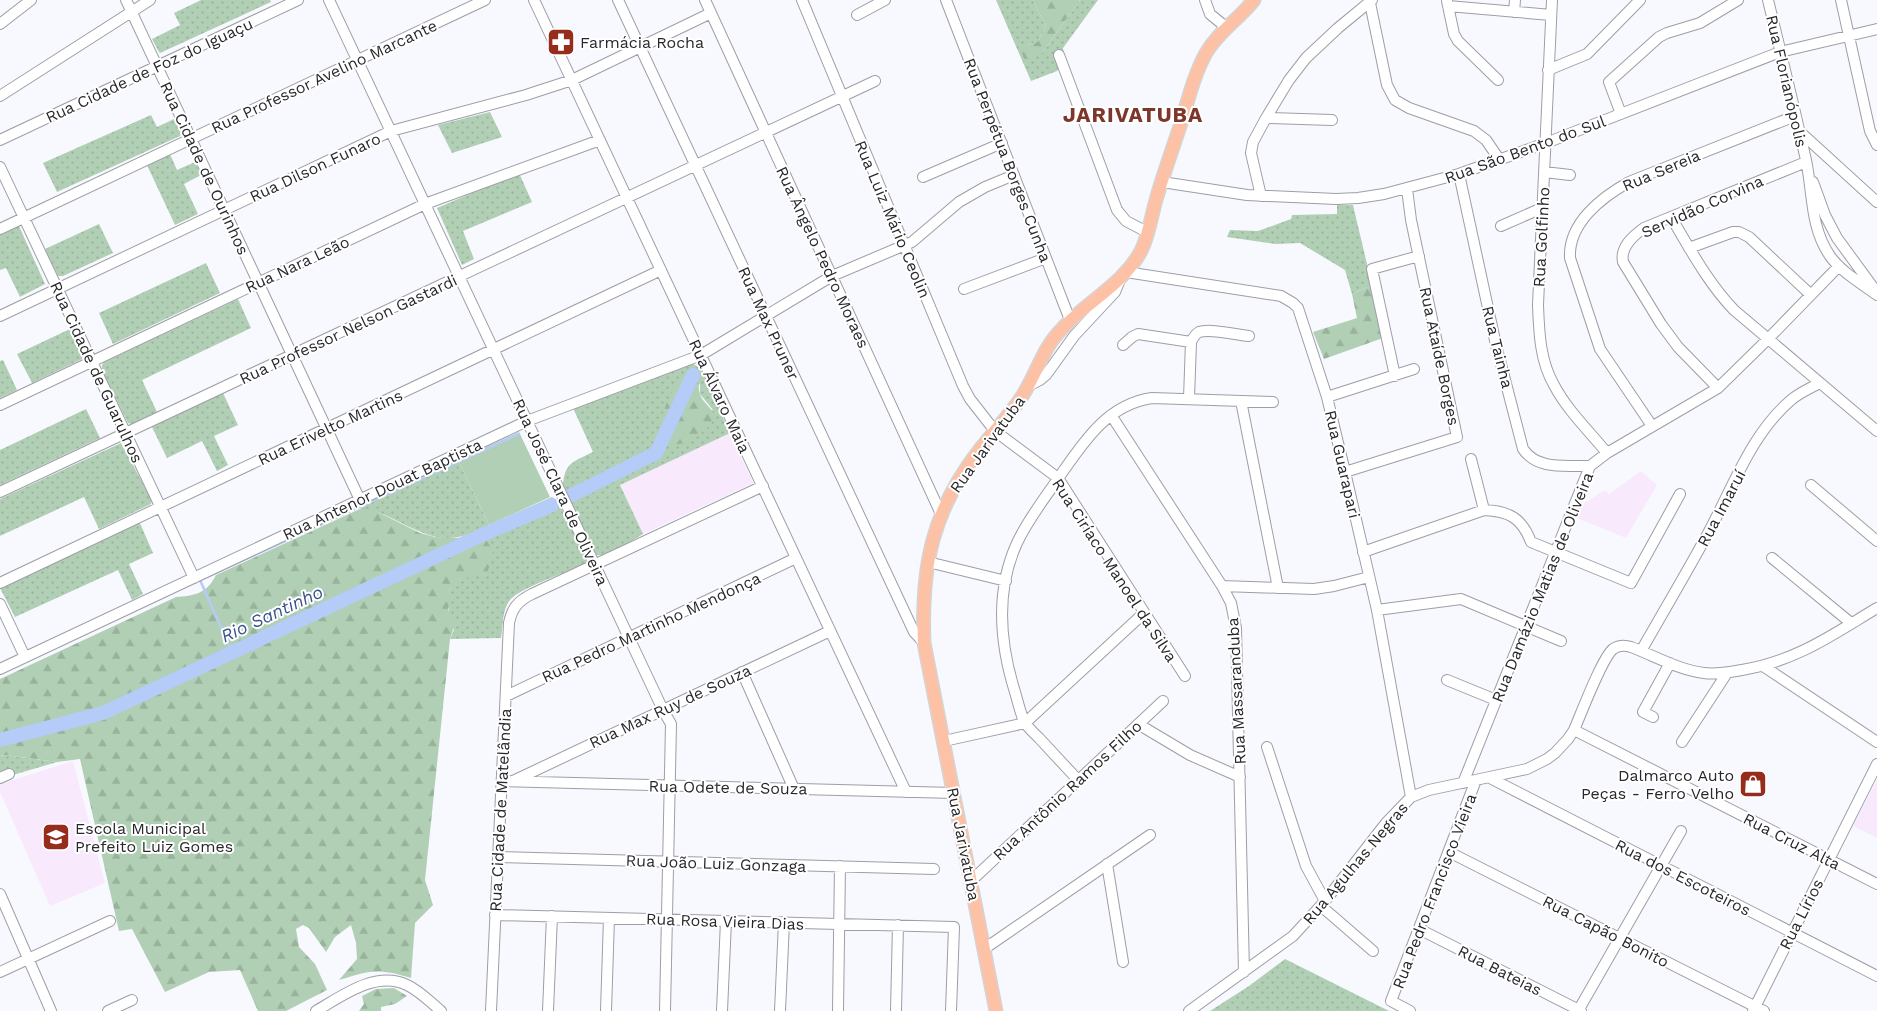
<svg xmlns="http://www.w3.org/2000/svg" width="1877" height="1011" font-family="'Work Sans',sans-serif">
	<defs>
		<pattern id="grass-dots" width="8" height="8" patternUnits="userSpaceOnUse" patternTransform="scale(1.25)"><rect width="8" height="8" fill="#b1cfb4"/><path d="M2 2h.1M6 6h.1" fill="none" stroke="#98b29b" stroke-width="1.8" stroke-linecap="round"/></pattern>
		<pattern id="forest-firs" width="22" height="20" patternUnits="userSpaceOnUse" patternTransform="scale(1.25)"><rect width="22" height="20" fill="#b1cfb4"/><path d="M5 1l3.5 6h-7zM16 11l3.5 6h-7z" fill="#98b29b"/></pattern>
	</defs>
	<rect width="100%" height="100%" fill="#f8f9ff"/>
	<path fill="#f8e9fd" d="M730,433L753,483L643,534L620,485Z
		M1641,471L1657,485L1626,538L1577,518L1581,505L1605,490L1609,494Z
		M73,761L105,883L50,906L0,792V784Z
		M1877,780V838L1853,826Z"/>
	<path fill="url(#grass-dots)" fill-rule="evenodd" d="M201,0H270L271,2L160,53L159,52L152,39L180,25L174,13Z
		M996,0H1033L1046,27L1037,42L1027,45L1042,53L1080,0H1098L1063,48L1065,63L1057,71L1031,81Z
		M490,112L502,137L452,153L438,125Z
		M151,115L157,127L174,119L181,133L180,136L57,192L43,163Z
		M169,152L177,170L195,162L201,175L184,184L198,214L175,225L146,163Z
		M519,173L532,202L463,231L474,259L462,265L437,208Z
		M1337,205H1353L1372,285L1352,294L1345,270L1300,243L1276,244L1227,237L1230,230L1258,231L1291,219L1292,215L1337,214Z
		M99,224L113,253L63,276H58L45,249Z
		M17,225L19,226L45,284L20,297L6,268L0,270V233Z
		M206,263L220,293L113,344L99,313Z
		M238,299L251,328L142,380L157,412L131,424L128,423L102,371V365L104,362Z
		M70,329L83,356L82,359L32,383L17,354Z
		M3,360L17,390L0,398V361Z
		M691,363L697,366L701,370L730,433L620,485L643,534C633,540 606,558 596,555L563,486C564,462 575,461 593,452L573,408ZM700,384V394L713,410L665,408Z
		M223,393L238,425L214,436L228,465L217,471L202,441L167,458L152,427Z
		M86,409L100,438L0,485V450Z
		M121,443L152,500L151,504L99,529L84,497L0,536V499Z
		M458,460L489,525L552,497L558,502L587,560L586,564C569,571 520,588 510,600C502,610 503,626 501,638L450,639L454,630C449,615 441,590 459,579C466,575 479,575 487,574L469,534C428,550 400,514 362,508L363,504Z
		M139,521L153,553L129,564L143,594L132,600L118,570L15,617L0,588L1,586Z
		M5,755L57,762L13,775L10,768L0,772V756Z
		M1285,959L1389,1011H1210L1249,986Z"/>
	<path fill="url(#forest-firs)" d="M1033,0H1080L1042,53L1026,63L1021,51L1027,45L1037,42L1046,27Z
		M1372,285L1383,338L1324,359L1313,332L1357,318L1352,294Z
		M685,375L697,378C700,384 698,388 700,394C703,404 712,406 715,418C705,433 686,448 666,444L659,428C665,406 669,392 685,375Z
		M362,508L372,509L420,533L435,537L458,538L469,534L485,538L493,551L487,574L459,579L450,589L448,610L456,621L450,639L425,880L433,905L415,923L411,978C379,968 370,970 339,980L357,959L356,943L351,925L335,937L326,952L309,928L303,925L296,929L299,947L315,964L327,990L286,1011H258L240,970L209,972L165,992L132,929L119,931L80,759L57,762L5,755L0,756V679L176,597C195,596 207,593 216,575Z
		M394,988L407,996L395,1004L381,1007V1011H359L364,1004L362,996L376,989Z"/>
	<path fill="#b1cfb4" d="M519,432L550,497L489,525L458,460Z"/>
	<g fill="none" stroke-linecap="round" stroke-linejoin="round">
		<path stroke="#b5cbf8" stroke-width="2.5" d="M232,652L200,580L519,434"/>
		<path stroke="#b5cbf8" stroke-width="14" d="M568,497L656,453L693,375
			M0,740L103,713L482,535L552,505"/>
		<g stroke="#9d9ea7" stroke-width="12">
			<path id="minor" d="M126,0L360,500
				M329,0L663,710L671,724L665,1011
				M534,0L906,792
				M618,0L914,632L924,643
				M705,0L941,514
				M802,0L963,386L970,399L995,431L1058,478L1185,676
				M946,0L1070,320
				M1205,0L1210,14L1227,28
				M1552,0L1538,305C1539,332 1540,361 1554,385C1567,410 1589,431 1607,453
				M1768,0C1781,53 1794,107 1806,160C1813,193 1810,227 1830,256C1841,272 1861,283 1877,295
				M1841,0L1870,131L1877,145
				M1447,1L1454,34L1458,41L1498,80
				M1370,3L1387,85L1395,100L1409,108L1474,131L1486,140L1499,159
				M1448,6L1551,15
				M1514,12L1515,0
				M857,15L885,0
				M0,24L31,0
				M1059,55L1117,210L1126,221L1147,232
				M1548,70L1587,54L1640,0
				M0,96L150,0
				M1621,114L1609,82L1659,37L1667,33L1700,23L1738,0
				M1266,118L1332,120
				M1799,131L1877,202
				M0,140L298,0
				M0,167L194,578
				M1544,172L1570,175
				M1459,174L1496,345L1523,449C1538,471 1567,465 1590,466
				M923,177L1002,143
				M1162,182L1247,195L1336,199L1358,198L1384,194L1459,174L1546,143L1780,52L1877,29
				M1813,182L1825,215L1837,238L1875,290
				M1261,196L1251,153L1253,142L1266,118L1289,80L1306,58L1338,28L1372,0
				M1671,217C1690,249 1708,283 1734,310L1877,431
				M1501,226L1542,208
				M0,229L485,0
				M1689,248L1733,232H1739L1749,237L1811,295
				M1126,272L1281,296L1293,303L1298,308L1327,397L1345,472L1377,610L1411,797
				M964,289L1046,258
				M0,316L391,131L526,95L572,80L711,13
				M1123,345L1132,337L1138,334L1191,342
				M1395,376L1372,269L1419,256
				M1030,385L1040,380L1046,375L1074,336L1115,292L1120,280
				M1718,388L1678,347L1661,324L1623,262C1620,247 1633,236 1644,228L1806,162
				M1327,397L1414,369
				M1189,398L1191,342C1193,338 1195,334 1199,332C1210,328 1237,335 1249,336
				M1241,401L1278,588
				M0,405L425,204L600,140
				M1111,415L1222,586L1231,603L1236,628L1244,972
				M1652,426L1600,349L1570,258C1568,223 1602,197 1629,182L1795,116
				M1471,459L1484,510
				M1345,472L1457,437L1411,220L1407,189
				M1811,485L1877,541
				M0,492L875,81
				M1363,552L1484,510C1509,511 1522,518 1531,542L1631,583L1680,494
				M1772,558L1851,623
				M928,562L1006,581
				M0,583L661,270
				M1222,586L1314,589L1334,586L1369,577
				M0,604L25,657
				M1377,610L1461,599L1561,641
				M1641,651C1663,612 1686,574 1707,535C1732,490 1750,435 1791,400C1799,393 1810,388 1820,383
				M1763,666L1877,742
				M0,669L527,421L701,355L832,276L912,242L959,202L985,187L1014,175
				M742,672L794,789
				M1447,680L1496,700
				M506,696L796,558
				M1653,717L1643,712L1670,663
				M1138,724L1190,755L1240,777
				M1574,730L1877,884
				M944,741L1025,723L1144,613
				M1682,742L1727,673
				M1267,747L1306,866L1325,901
				M0,778L9,774
				M1490,778L1877,976
				M1078,780C1065,766 1052,752 1039,738C1034,733 1027,727 1024,721C1020,712 1018,702 1015,692C1000,644 995,591 1017,543C1029,517 1048,494 1064,470C1087,437 1110,404 1152,398L1273,402
				M502,781L954,793
				M513,781L830,631
				M1463,783L1590,466L1607,453L1718,388L1768,339L1839,266
				M1449,852L1764,1011
				M498,857L934,869
				M1107,864L1123,962
				M972,880L1163,701
				M0,894L51,1011
				M1321,906L1373,951
				M495,915L954,927L951,1011
				M1419,929L1581,1011
				M984,949L1150,835
				M0,972L110,921
				M108,1011L132,1000
				M316,1011C342,996 376,970 407,985C420,991 430,1002 441,1011
				M491,1011L509,623C512,608 518,601 532,594L763,486
				M548,1011L552,916
				M606,1011L609,918
				M722,1011L726,921
				M780,1011L784,922
				M838,1011L840,866
				M896,1011L898,925
				M1189,1011L1293,936L1325,901L1386,823L1411,797L1429,790L1527,769L1547,759L1555,753L1568,739L1574,730C1581,714 1602,658 1613,649C1619,645 1625,645 1631,647C1655,656 1679,670 1704,673C1716,675 1730,672 1742,670C1796,661 1832,635 1877,608
				M1410,1011L1391,1001L1476,780
				M1578,1011L1681,831
				M1753,1011L1877,764"/>
		</g>
		<g stroke="#d4d4d5" stroke-width="15">
			<path id="major" d="M996,1011L924,643C921,566 932,510 981,448C994,431 1009,416 1021,398C1036,376 1042,349 1061,330C1086,302 1123,285 1141,251C1149,235 1151,217 1156,200C1164,172 1174,145 1183,117C1189,96 1195,73 1206,53C1218,32 1239,19 1254,0"/>
		</g>
		<use href="#minor" stroke="#fff" stroke-width="10"/>
		<use href="#major" stroke="#fdc2a6" stroke-width="12"/>
	</g>
	<defs>
		<g id="pharmacy-square" transform="scale(1.4375)"><rect x="-9" y="-9" width="18" height="18" rx="4" fill="#952c1c" stroke="#fff"/><path d="M-2-6h4v4h4v4h-4v4h-4v-4h-4v-4h4Z" fill="#fff"/></g>
		<g id="shop-square" transform="scale(1.4375)"><rect x="-9" y="-9" width="18" height="18" rx="4" fill="#952c1c" stroke="#fff"/><path d="M-5-2.5h2.3a2.7 3.5 0 0 1 5.4 0H5L5.5 6h-11ZM-1.5-2.5h3a1.5 2.3 0 0 0-3 0Z" fill="#fff"/></g>
		<g id="school-square" transform="scale(1.4375)"><rect x="-9" y="-9" width="18" height="18" rx="4" fill="#952c1c" stroke="#fff"/><path d="M0-5L7-2L0 1L-7-2ZM-4 1L0 2.5L4 1V4Q0 6-4 4Z" fill="#fff"/></g>
	</defs>
	<g fill-rule="evenodd">
		<use href="#pharmacy-square" x="561" y="42"/>
		<use href="#shop-square" x="1753" y="784"/>
		<use href="#school-square" x="56" y="837"/>
	</g>
	<g text-anchor="middle" stroke-width="4" stroke-linejoin="round" paint-order="stroke">
		<g font-size="16" fill="#28282c" stroke="#fff" text-anchor="start">
			<text x="580" y="48">Farmácia Rocha</text>
			<text x="1734" y="781" text-anchor="end">Dalmarco Auto<tspan x="1734" dy="18">Peças - Ferro Velho</tspan></text>
			<text x="75" y="834">Escola Municipal<tspan x="75" dy="18">Prefeito Luiz Gomes</tspan></text>
		</g>
		<g font-size="16" fill="#28282c" stroke="#fff">
			<text transform="translate(149 70) rotate(-25)" y="6">Rua Cidade de Foz do Iguaçu</text>
			<text transform="translate(324 76) rotate(-25)" y="6">Rua Professor Avelino Marcante</text>
			<text transform="translate(1787 81) rotate(77)" y="6">Rua Florianópolis</text>
			<text transform="translate(1525 149) rotate(-20)" y="6">Rua São Bento do Sul</text>
			<text transform="translate(1008 160) rotate(69)" y="6">Rua Perpétua Borges Cunha</text>
			<text transform="translate(315 167) rotate(-25)" y="6">Rua Dilson Funaro</text>
			<text transform="translate(205 168) rotate(65)" y="6">Rua Cidade de Ourinhos</text>
			<text transform="translate(1661 170) rotate(-23)" y="6">Rua Sereia</text>
			<text transform="translate(1702 206) rotate(-24)" y="6">Servidão Corvina</text>
			<text transform="translate(893 219) rotate(67)" y="6">Rua Luiz Mário Ceolin</text>
			<text transform="translate(1541 237) rotate(-87)" y="6">Rua Golfinho</text>
			<text transform="translate(823 257) rotate(65)" y="6">Rua Ângelo Pedro Moraes</text>
			<text transform="translate(297 264) rotate(-25)" y="6">Rua Nara Leão</text>
			<text transform="translate(769 323) rotate(65)" y="6">Rua Max Pruner</text>
			<text transform="translate(348 329) rotate(-25)" y="6">Rua Professor Nelson Gastardi</text>
			<text transform="translate(1498 347) rotate(76)" y="6">Rua Tainha</text>
			<text transform="translate(1440 356) rotate(78)" y="6">Rua Ataíde Borges</text>
			<text transform="translate(97 372) rotate(65)" y="6">Rua Cidade de Guarulhos</text>
			<text transform="translate(720 396) rotate(65)" y="6">Rua Álvaro Maia</text>
			<text transform="translate(330 427) rotate(-25)" y="6">Rua Erivelto Martins</text>
			<text transform="translate(987 444) rotate(-54)" y="6">Rua Jarivatuba</text>
			<text transform="translate(1343 464) rotate(77)" y="6">Rua Guarapari</text>
			<text transform="translate(382 489) rotate(-25)" y="6">Rua Antenor Douat Baptista</text>
			<text transform="translate(561 492) rotate(65)" y="6">Rua José Clara de Oliveira</text>
			<text transform="translate(1721 508) rotate(-62)" y="6">Rua Imaruí</text>
			<text transform="translate(1115 570) rotate(57)" y="6">Rua Ciríaco Manoel da Silva</text>
			<text transform="translate(1542 587) rotate(-68)" y="6">Rua Damázio Matias de Oliveira</text>
			<text transform="translate(651 627) rotate(-25)" y="6">Rua Pedro Martinho Mendonça</text>
			<text transform="translate(1236 691) rotate(-93)" y="6">Rua Massaranduba</text>
			<text transform="translate(670 706) rotate(-25)" y="6">Rua Max Ruy de Souza</text>
			<text transform="translate(728 787) rotate(1)" y="6">Rua Odete de Souza</text>
			<text transform="translate(1067 790) rotate(-43)" y="6">Rua Antônio Ramos Filho</text>
			<text transform="translate(500 810) rotate(-87)" y="6">Rua Cidade de Matelândia</text>
			<text transform="translate(1792 841) rotate(27)" y="6">Rua Cruz Alta</text>
			<text transform="translate(964 844) rotate(79)" y="6">Rua Jarivatuba</text>
			<text transform="translate(716 863) rotate(2)" y="6">Rua João Luiz Gonzaga</text>
			<text transform="translate(1355 863) rotate(-50)" y="6">Rua Agulhas Negras</text>
			<text transform="translate(1683 877) rotate(27)" y="6">Rua dos Escoteiros</text>
			<text transform="translate(1434 891) rotate(-69)" y="6">Rua Pedro Francisco Vieira</text>
			<text transform="translate(1801 914) rotate(-63)" y="6">Rua Lírios</text>
			<text transform="translate(725 921) rotate(2)" y="6">Rua Rosa Vieira Dias</text>
			<text transform="translate(1606 931) rotate(27)" y="6">Rua Capão Bonito</text>
			<text transform="translate(1500 970) rotate(27)" y="6">Rua Bateias</text>
		</g>
		<g font-size="18" font-style="italic" fill="#3a538c" stroke="#fff">
			<text transform="translate(272 614) rotate(-25)" y="6">Rio Santinho</text>
		</g>
		<g font-size="21" font-weight="bold" letter-spacing="1" fill="#7c362a" stroke="#fff">
			<text x="1133" y="122">JARIVATUBA</text>
		</g>
	</g>
</svg>
